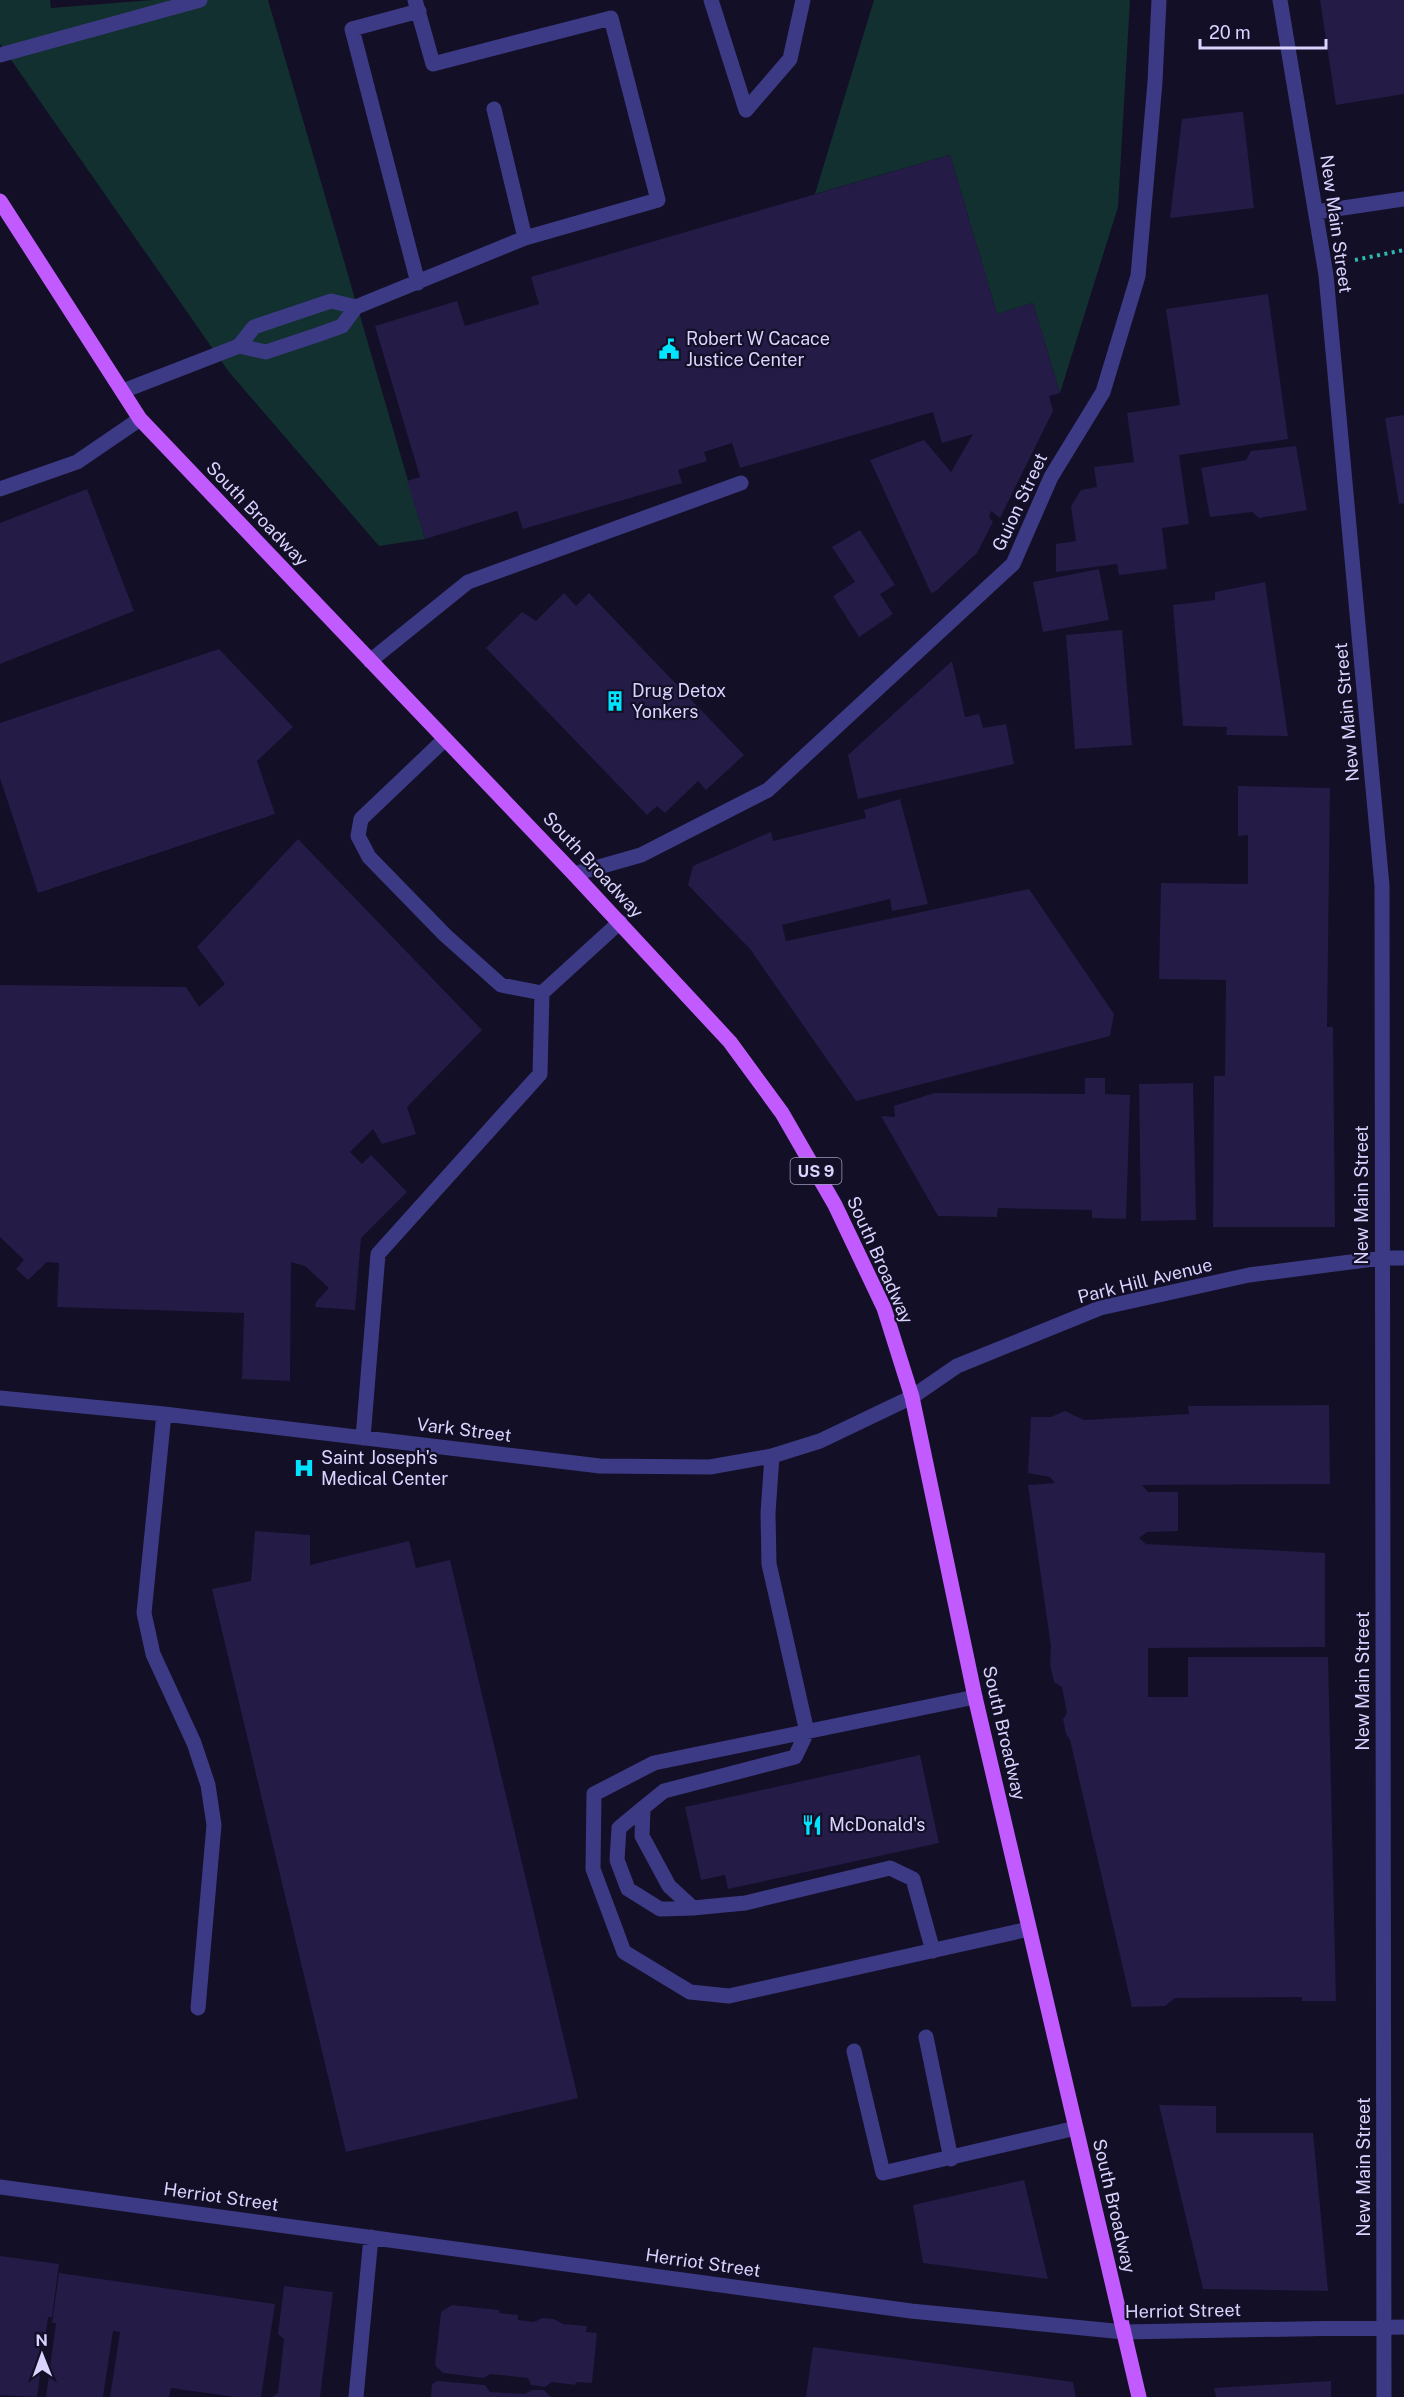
<svg xmlns="http://www.w3.org/2000/svg" width="1404" height="2397" font-family="'Public Sans',sans-serif">
	<rect width="100%" height="100%" fill="#130f26"/>
	<path fill="#12302f" d="M0,0H50L51,8L153,0H268L425,539L379,546L229,372L0,44Z
		M874,0H1130L1118,207L1060,393L1033,303L997,314L950,155L815,194Z"/>
	<path fill="#241b47" d="M1320,0H1404V94L1336,105Z
		M1239,112H1243L1254,208L1170,218L1182,119Z
		M950,155L997,314L1033,303L1060,393L1049,396L1053,411L1000,518L991,511L989,517L993,522L977,553L936,591L931,593L870,460L924,440L951,472L973,434L942,443L933,412L740,468L732,443L704,452L707,461L678,470L682,483L523,529L517,511L425,539L407,481L420,477L375,326L457,301L465,326L539,304L531,277Z
		M1268,294L1288,439L1179,455L1189,524L1162,528L1167,569L1119,575L1117,564L1056,572V544L1076,541L1071,506L1081,490L1097,487L1094,467L1134,462L1127,413L1180,405L1166,309Z
		M1404,415V503L1399,504L1385,418Z
		M1296,446L1307,510L1259,518L1252,512L1210,517L1201,468L1246,460L1251,451Z
		M87,489L134,611L0,664V523Z
		M860,530L895,585L880,594L893,614L859,637L833,596L855,582L832,547Z
		M1099,569L1109,620L1043,632L1033,582Z
		M1265,582L1288,736L1226,735L1227,727L1183,726L1173,605L1215,600V592Z
		M564,593L576,606L589,593L744,755L706,790L698,781L665,813L657,806L647,815L486,648L522,612L536,621Z
		M1122,630L1132,745L1075,749L1066,635Z
		M219,649L293,727L257,761L275,814L38,893L0,778V723Z
		M952,661L965,717L979,714L983,728L1006,724L1014,764L858,799L848,755Z
		M1238,786L1330,788L1327,1027H1333L1335,1227H1213L1214,1076H1225L1226,980L1159,979L1161,883L1248,884V835L1238,836Z
		M900,799L928,904L892,911L890,899L782,925L786,941L1029,889L1114,1014L1110,1036L856,1101L750,949L688,885L693,866L771,832L773,841L866,818L864,810Z
		M298,839L482,1030L407,1107L416,1134L382,1144L373,1129L350,1152L362,1164L371,1155L407,1192L361,1238L355,1310L315,1307L316,1302L329,1288L305,1266L291,1262L290,1381L242,1379L244,1313L57,1307L59,1263L47,1262L28,1280L16,1269L24,1260L0,1237V985L186,987L199,1007L225,984L197,947Z
		M1085,1078H1105V1094L1130,1095L1126,1219L1092,1218V1210L998,1208L997,1217L938,1216L881,1116L895,1117L894,1106L934,1093L1085,1094Z
		M1193,1083L1196,1220L1141,1221L1139,1084Z
		M1329,1405L1330,1484L1142,1485L1148,1492H1178V1531L1147,1532L1139,1538L1146,1544L1325,1553V1647L1148,1648V1697H1188V1657H1328L1336,2001H1302V1997L1175,1998L1165,2006L1132,2007L1070,1740L1066,1734L1063,1719L1067,1713L1062,1687L1054,1682L1050,1664L1051,1647L1028,1485L1055,1483L1050,1477L1028,1473L1031,1417H1051L1065,1411L1084,1420L1189,1414L1188,1406Z
		M255,1531L310,1535V1565L409,1541L416,1568L450,1560L578,2098L346,2152L212,1589L251,1581Z
		M920,1755L939,1843L728,1889L725,1875L701,1880L685,1807Z
		M1159,2105L1216,2106V2133H1313L1328,2291L1203,2289Z
		M1024,2180L1048,2279L923,2263L913,2205Z
		M0,2256L59,2264L52,2317H48L37,2397L0,2395Z
		M59,2273L275,2304L261,2397H235L171,2388L169,2397H110L120,2332L113,2331L103,2397H46L56,2323H52Z
		M284,2286L333,2292L320,2397H272L278,2393L284,2339L278,2334Z
		M452,2305L499,2310V2313L518,2315V2320L534,2322L542,2318L554,2319L563,2324L587,2326L586,2332L597,2333L592,2383L576,2382L575,2385L552,2382L545,2387L531,2385L528,2378L490,2374L484,2378L443,2373L435,2365L441,2312Z
		M813,2347L1073,2382L1076,2397H806Z
		M437,2381L485,2385L490,2392L524,2394L533,2390H544L551,2397H431L432,2384Z
		M1331,2381V2397H1216L1214,2388Z"/>
	<g fill="none" stroke-linecap="round" stroke-linejoin="round">
		<path stroke="#2fb8b0" stroke-width="4" stroke-dasharray="3 4.5" stroke-linecap="butt" d="M1355,260L1404,250"/>
		<path stroke="#3d3a85" stroke-width="15" d="M711,0L746,110L790,59L803,0
			M1280,0L1326,275L1382,886L1384,2397
			M0,55L200,0
			M494,109L525,238
			M1316,212L1404,199
			M418,283L352,29L419,11
			M239,346L266,352L317,335L342,326L356,307L525,238L658,200L611,18L433,64L415,0
			M123,391L239,346L254,327L331,301L356,307
			M0,489L77,462L140,419
			M370,661L468,582L741,483
			M445,739L361,819L358,836L369,857L445,935L501,985L542,993
			M574,874L641,855L768,790L1013,564L1051,477L1103,392L1138,276L1155,82L1159,0
			M0,1398L164,1414L600,1466L710,1467L772,1456L820,1441L912,1397L957,1366L1100,1308L1249,1275L1382,1258H1404
			M164,1414L144,1613L153,1654L194,1743L208,1785L214,1825L198,2008
			M363,1438L378,1254L540,1074L542,993L620,922
			M772,1456L768,1513L769,1564L807,1732L795,1757L664,1791L643,1808L642,1836L669,1886L693,1908L745,1903L890,1868L913,1879L933,1951
			M975,1697L654,1763L594,1794L593,1869L624,1952L690,1992L729,1996L1029,1929
			M643,1808L619,1828L617,1860L628,1889L660,1909L693,1908
			M926,2037L951,2159
			M854,2051L883,2173L1076,2128
			M0,2187L911,2311L1124,2332L1404,2327
			M356,2397L371,2237"/>
		<path stroke="#c25bff" stroke-width="15" d="M0,201L140,419L574,874L730,1042L782,1113L835,1205L884,1308L912,1397L975,1697L1139,2397"/>
	</g>
	<defs>
		<g id="civic-bare" transform="scale(1.62)"><path d="M-.6-6.5H3V-4.5H.6V-3L4-1V1h2V6H-6V1h2V-1L-.6-3ZM-1.2 2.5V6h2.4V2.5Z" fill="#00e5ff" stroke="#130f26" stroke-width="2.5" paint-order="stroke"/></g>
		<g id="building-bare" transform="scale(1.62)"><path d="M-4-6H4V6H1V3H-1V6H-4ZM-2.5-4.3h1.7v1.8h-1.7ZM.8-4.3h1.7v1.8H.8ZM-2.5-1h1.7V.8h-1.7ZM.8-1h1.7V.8H.8Z" fill="#00e5ff" stroke="#130f26" stroke-width="2.5" paint-order="stroke"/></g>
		<g id="hospital-bare" transform="scale(1.62)"><path d="M-5-5h3v3.5h4V-5h3V5h-3V1.5h-4V5h-3Z" fill="#00e5ff" stroke="#130f26" stroke-width="2.5" paint-order="stroke"/></g>
		<g id="restaurant-bare" transform="scale(1.62)"><path d="M-5-6h1v4h1v-4h1v4h1v-4h1v5L-1.5 .5V6h-2V.5L-5-1ZM5-6V6H3V1.5H1.5Q1.5-4 5-6Z" fill="#00e5ff" stroke="#130f26" stroke-width="2.5" paint-order="stroke"/></g>
	</defs>
	<g fill-rule="evenodd">
		<use href="#civic-bare" x="669" y="349"/>
		<use href="#building-bare" x="615" y="701"/>
		<use href="#hospital-bare" x="304" y="1468"/>
		<use href="#restaurant-bare" x="812" y="1825"/>
	</g>
	<g text-anchor="middle" stroke-width="4.5" stroke-linejoin="round" paint-order="stroke">
		<rect fill="#130f26" stroke="#9e99be" stroke-width="1.5" x="790.5" y="1158" width="51" height="26" rx="4.5"/>
		<g font-size="16" font-weight="bold" fill="#d9d4ff">
			<text x="816" y="1177">US 9</text>
		</g>
		<g font-size="18" fill="#d9d4ff" stroke="#130f26">
			<text transform="translate(1336 224) rotate(82)" y="6">New Main Street</text>
			<text transform="translate(1020 502) rotate(-65)" y="6">Guion Street</text>
			<text transform="translate(257 514) rotate(46)" y="6">South Broadway</text>
			<text transform="translate(1347 712) rotate(-95)" y="6">New Main Street</text>
			<text transform="translate(593 865) rotate(47)" y="6">South Broadway</text>
			<text transform="translate(1362 1195) rotate(-90)" y="6">New Main Street</text>
			<text transform="translate(880 1260) rotate(66)" y="6">South Broadway</text>
			<text transform="translate(1145 1281) rotate(-14)" y="6">Park Hill Avenue</text>
			<text transform="translate(464 1430) rotate(7)" y="6">Vark Street</text>
			<text transform="translate(1363 1681) rotate(-90)" y="6">New Main Street</text>
			<text transform="translate(1004 1733) rotate(77)" y="6">South Broadway</text>
			<text transform="translate(1364 2167) rotate(-90)" y="6">New Main Street</text>
			<text transform="translate(221 2197) rotate(8)" y="6">Herriot Street</text>
			<text transform="translate(1114 2206) rotate(77)" y="6">South Broadway</text>
			<text transform="translate(703 2263) rotate(8)" y="6">Herriot Street</text>
			<text transform="translate(1183 2311) rotate(-1)" y="6">Herriot Street</text>
		</g>
		<g font-size="18" fill="#d9d4ff" stroke="#130f26" text-anchor="start">
			<text x="686" y="345">Robert W Cacace<tspan x="686" dy="21">Justice Center</tspan></text>
			<text x="632" y="697">Drug Detox<tspan x="632" dy="21">Yonkers</tspan></text>
			<text x="321" y="1464">Saint Joseph's<tspan x="321" dy="21">Medical Center</tspan></text>
			<text x="829" y="1831">McDonald's</text>
		</g>
	</g>
	<g transform="translate(42 2355) rotate(359)" stroke="#130f26" stroke-width="4.5" paint-order="stroke">
	<path d="M0-4.5L10 22L0 15L-10 22Z" fill="#d9d4ff"/>
	<text y="-9" font-size="16" font-weight="bold" text-anchor="middle" fill="#d9d4ff">N</text>
	</g>
	<path d="M1200 39v9h126v-9" fill="none" stroke="#d9d4ff" stroke-width="3"/>
	<text x="1209" y="39" font-size="18" fill="#d9d4ff" stroke="#130f26" stroke-width="4.5" paint-order="stroke">20 m</text>
</svg>
